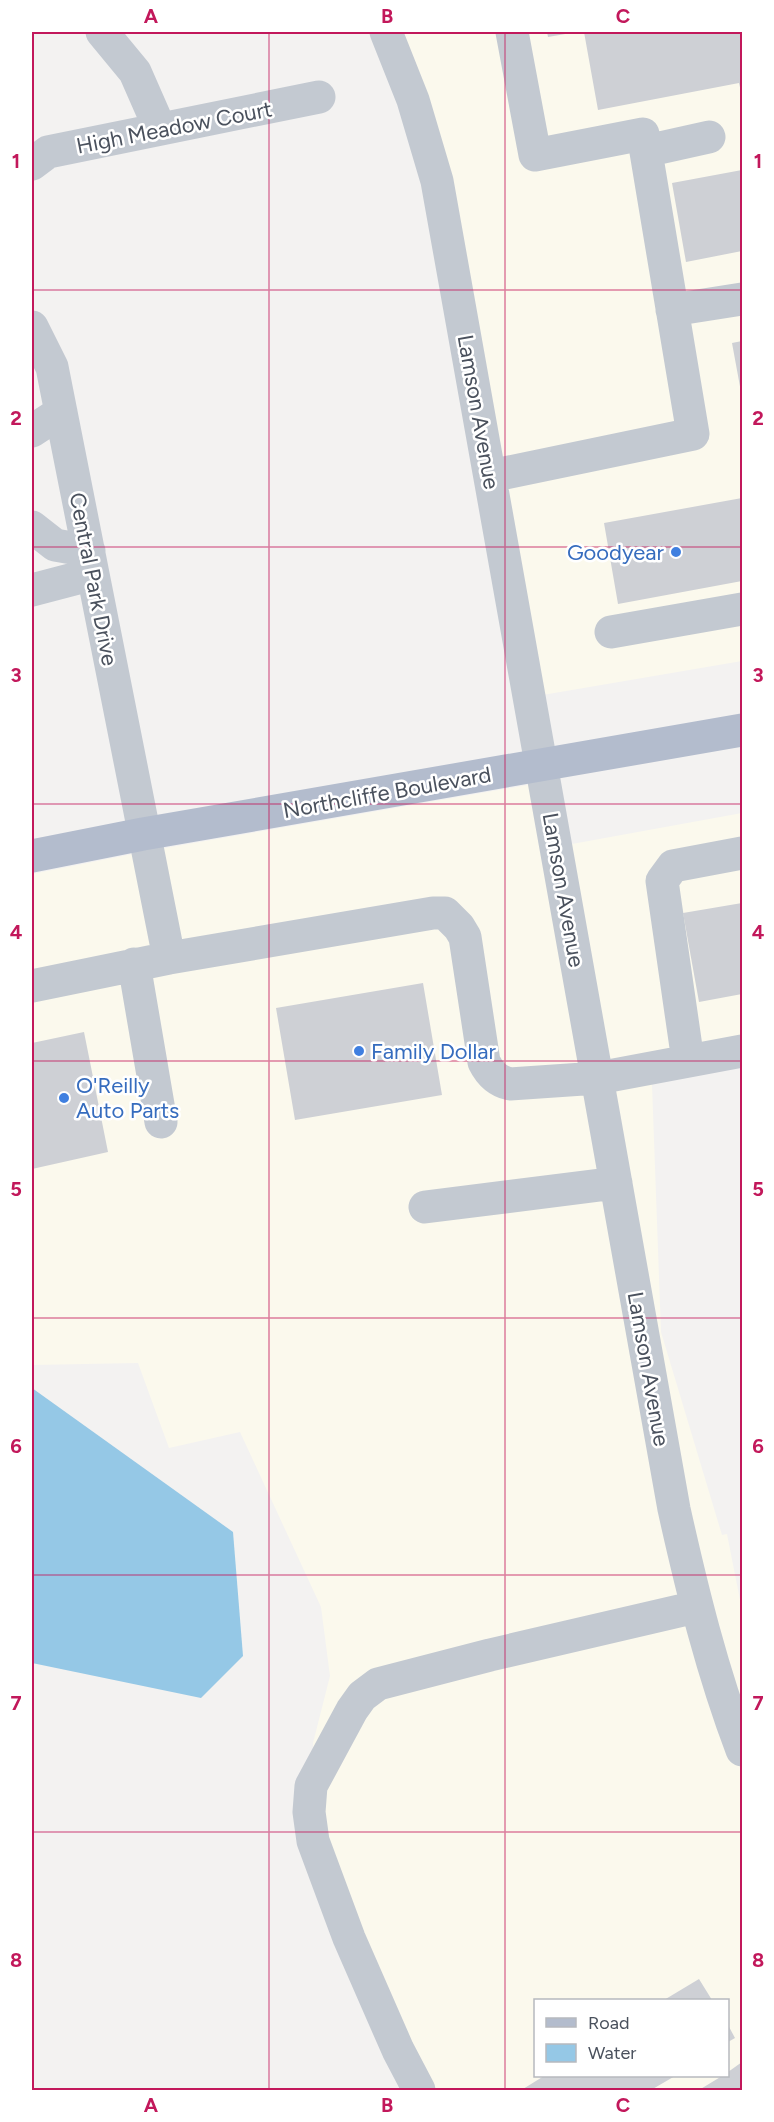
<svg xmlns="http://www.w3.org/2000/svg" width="774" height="2122" font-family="Figtree,sans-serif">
	<rect width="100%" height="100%" fill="#f3f2f1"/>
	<path fill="#fbf9ed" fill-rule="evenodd" d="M379,32H742V661L525,698L408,102Z
		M539,783L550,848L742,813V1039L651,1057L661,1332L722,1535L727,1534L742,1610V2090H429L329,1929L313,1743L330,1676L321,1607L240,1432L169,1448L138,1363L32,1365V874L148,851ZM536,2000H728V2076H536Z"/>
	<path fill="#95c8e6" d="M32,1388L233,1532L243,1656L201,1698L32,1663Z"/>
	<path fill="#ced0d5" d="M547,32H571V33L548,37Z
		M584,32H742V96L739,83L598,110Z
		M742,170V251L686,262L672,183Z
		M742,341V392H741L732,343Z
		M742,498V581L618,604L604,523Z
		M742,903V994L699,1002L683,913Z
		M423,983L442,1095L295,1120L276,1008Z
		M84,1032L108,1152L32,1169V1043Z
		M699,1979L712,2000H664Z
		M728,2025L735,2038L728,2042Z
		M742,2062V2090H699L722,2076H728V2072Z
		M544,2076H675L651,2090H524L523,2089Z"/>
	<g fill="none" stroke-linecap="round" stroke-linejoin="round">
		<path stroke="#c3c9d1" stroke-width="33" d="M102,32L135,72L160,129
			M386,32L413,100L437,181L674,1509C692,1590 712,1671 742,1750
			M646,151L709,137
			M32,164L48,152L319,97
			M672,310L742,299
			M32,327L52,367L169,958L32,986
			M32,431L61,412
			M490,476L693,434L643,134L535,155L512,32
			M32,527L55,545L89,551
			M32,590L93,574
			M611,632L742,609
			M169,958L433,913H445L459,927L465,937L484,1062C490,1074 497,1081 510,1084L598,1078L742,1051
			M134,964L161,1122
			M688,1061L662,881L673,866L742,853
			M425,1207L616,1183
			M419,2090L398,2050L349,1938L313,1841L309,1812L311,1786L352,1710L362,1696L378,1684L490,1655L696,1607"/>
		<path stroke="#b3bccd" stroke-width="33" d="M32,856L143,834L742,730"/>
	</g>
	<path fill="none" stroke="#c2185b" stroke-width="1.5" stroke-opacity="0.55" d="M269,32V2090M505,32V2090M32,290H742M32,547H742M32,804H742M32,1061H742M32,1318H742M32,1575H742M32,1832H742"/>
	<g fill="#3f7fe0" stroke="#fff" stroke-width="2">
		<circle cx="676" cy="552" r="6"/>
		<circle cx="359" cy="1051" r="6"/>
		<circle cx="64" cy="1098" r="6"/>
	</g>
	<g text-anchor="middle" stroke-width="5" stroke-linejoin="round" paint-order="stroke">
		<g font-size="22" fill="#4a515d" stroke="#fff">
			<text transform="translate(174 127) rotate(-11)" y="8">High Meadow Court</text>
			<text transform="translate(479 412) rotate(80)" y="8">Lamson Avenue</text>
			<text transform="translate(94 579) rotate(79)" y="8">Central Park Drive</text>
			<text transform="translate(387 792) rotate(-10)" y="8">Northcliffe Boulevard</text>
			<text transform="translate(564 890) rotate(80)" y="8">Lamson Avenue</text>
			<text transform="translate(649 1369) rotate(80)" y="8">Lamson Avenue</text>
		</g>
		<g font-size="22" fill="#366cbe" stroke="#fff" text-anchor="start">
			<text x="664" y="560" text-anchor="end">Goodyear</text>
			<text x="371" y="1059">Family Dollar</text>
			<text x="76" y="1093">O'Reilly<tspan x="76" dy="25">Auto Parts</tspan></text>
		</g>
	</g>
	<rect width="774" height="2122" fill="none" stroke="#ffffff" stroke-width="66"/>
	<rect x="534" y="1999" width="195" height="78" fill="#ffffff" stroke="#b7b9be" stroke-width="1.5"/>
	<rect x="546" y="2018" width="30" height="9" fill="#b3bccd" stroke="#b7b9be" stroke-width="1.5"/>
	<text x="588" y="2029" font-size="18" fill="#4a515d">Road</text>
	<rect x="546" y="2044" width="30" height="18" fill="#95c8e6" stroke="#b7b9be" stroke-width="1.5"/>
	<text x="588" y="2059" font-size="18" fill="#4a515d">Water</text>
	<rect x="33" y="33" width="708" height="2056" fill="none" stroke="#c2185b" stroke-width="2"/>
	<g font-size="20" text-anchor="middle" font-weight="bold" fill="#c2185b">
		<text x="151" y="23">A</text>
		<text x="387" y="23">B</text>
		<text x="623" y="23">C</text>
		<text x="16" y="168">1</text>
		<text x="758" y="168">1</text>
		<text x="16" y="425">2</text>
		<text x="758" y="425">2</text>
		<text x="16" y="682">3</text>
		<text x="758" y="682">3</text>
		<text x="16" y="939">4</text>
		<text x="758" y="939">4</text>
		<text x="16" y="1196">5</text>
		<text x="758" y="1196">5</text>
		<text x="16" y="1453">6</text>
		<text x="758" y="1453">6</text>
		<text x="16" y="1710">7</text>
		<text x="758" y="1710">7</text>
		<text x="16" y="1967">8</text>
		<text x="758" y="1967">8</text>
		<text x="151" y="2112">A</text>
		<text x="387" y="2112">B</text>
		<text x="623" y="2112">C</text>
	</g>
</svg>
